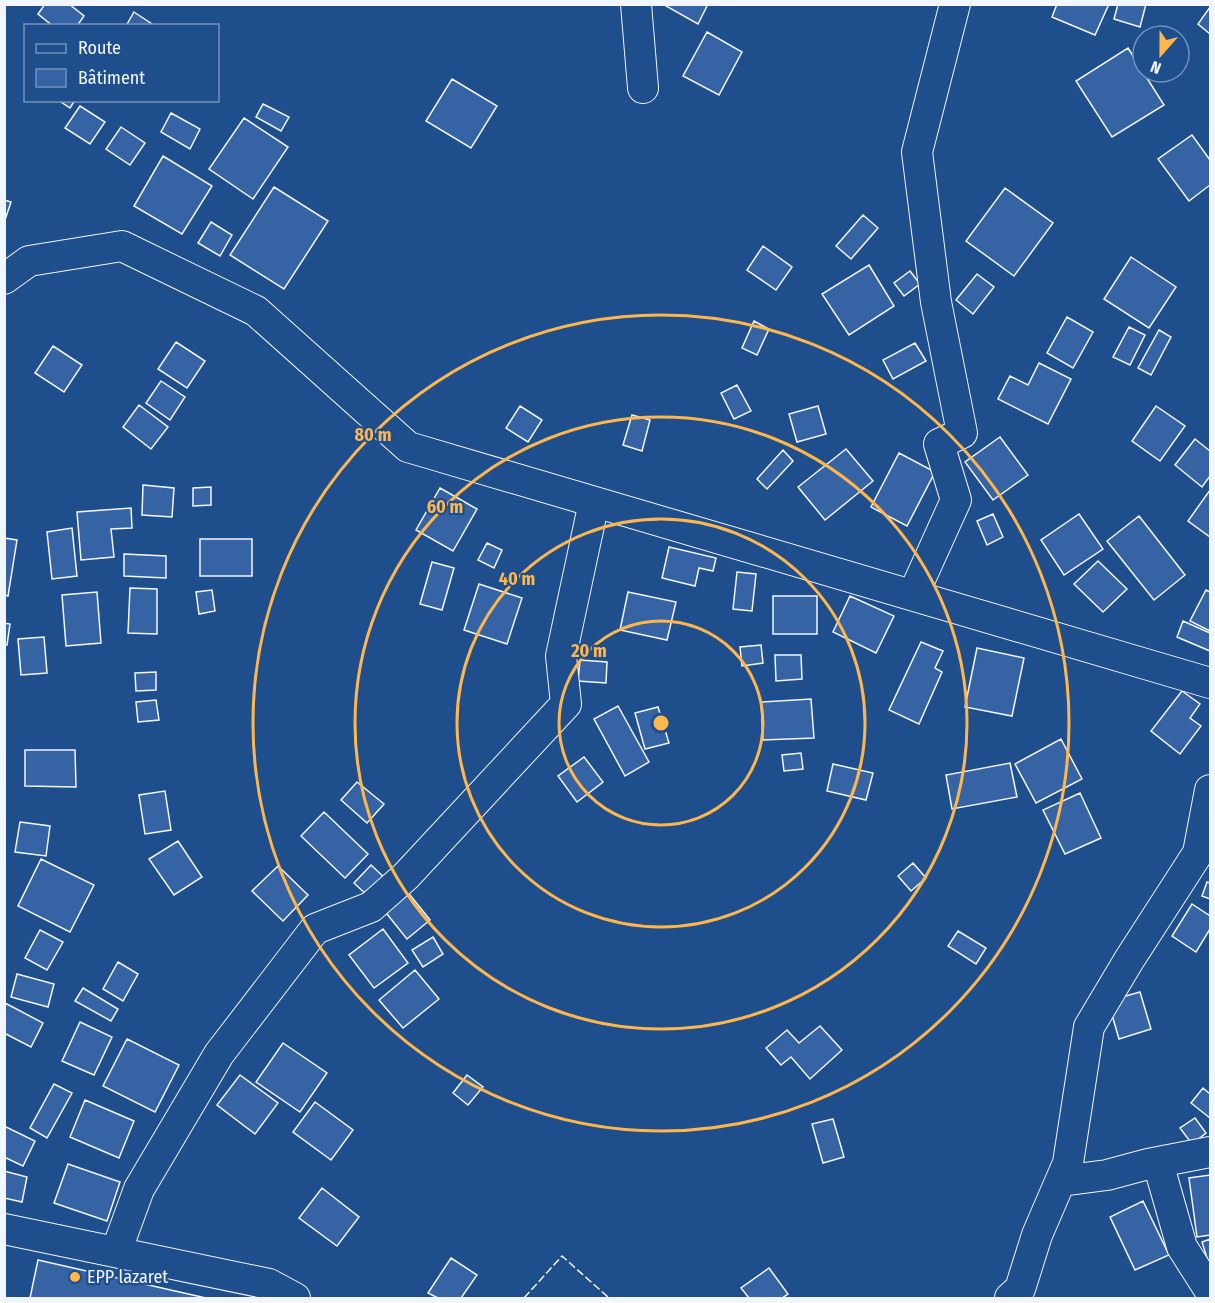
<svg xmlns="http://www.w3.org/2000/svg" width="1215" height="1303" font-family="'Fira Sans Condensed',sans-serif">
	<rect width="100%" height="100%" fill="#1f4e8c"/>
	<path fill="#3563a3" stroke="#f2f6ff" stroke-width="1.5" d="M45,4H69L84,16L77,26H53L38,14Z
		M667,4H708L698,24L666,6Z
		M1057,4H1109L1095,35L1052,17Z
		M1118,4H1146L1140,27L1114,19Z
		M1210,7V34L1198,24Z
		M134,12L155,26H126Z
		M707,32L742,52L719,95L683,76Z
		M1128,48L1164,105L1112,137L1076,81Z
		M452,79L497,106L471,148L426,121Z
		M58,100H75L70,108Z
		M263,104L289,117L281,131L256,117Z
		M80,106L105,122L90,144L65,128Z
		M171,113L200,129L190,149L161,132Z
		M244,118L288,147L253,199L209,169Z
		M121,127L145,143L130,165L106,149Z
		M1192,135L1210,160V185L1189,201L1158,159Z
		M163,156L212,186L182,234L134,206Z
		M274,187L328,221L284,289L230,255Z
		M1005,188L1053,223L1014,276L966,241Z
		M4,200L11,202L4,223Z
		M863,215L878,228L851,259L836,246Z
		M211,222L232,235L220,256L198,243Z
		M763,246L792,267L776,290L747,270Z
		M1131,257L1176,287L1149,328L1104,299Z
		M869,265L894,306L849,335L822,294Z
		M910,271L920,284L904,296L894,283Z
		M977,274L994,287L973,314L956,300Z
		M1067,317L1093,332L1073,368L1047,353Z
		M754,321L769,329L757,355L742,348Z
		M1129,327L1145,335L1130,365L1113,357Z
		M1159,330L1171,337L1151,375L1138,368Z
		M176,342L205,361L187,388L158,369Z
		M915,343L926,361L893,379L883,360Z
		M53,346L82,365L64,392L35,373Z
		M1039,363L1071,379L1048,424L998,399L1010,376L1028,385Z
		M161,381L185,397L170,420L146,403Z
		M737,385L751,411L734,419L721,393Z
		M139,405L168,427L151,449L123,427Z
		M520,406L542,420L528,442L506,428Z
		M818,406L826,434L797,442L789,414Z
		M1156,406L1185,426L1160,461L1132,441Z
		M632,415L650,420L642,451L623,445Z
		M1000,437L1028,475L993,500L965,462Z
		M1195,439L1210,451V476L1202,487L1175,465Z
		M846,449L873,481L825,520L798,487Z
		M783,450L793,461L767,489L757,479Z
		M899,453L935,472L907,526L871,507Z
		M143,485L174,488L172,517L142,515Z
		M211,487V505L193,506V488Z
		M440,488L477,509L453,551L416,530Z
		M1210,490V537L1188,521Z
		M131,508L132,528L111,529L114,557L81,560L77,512Z
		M993,514L1003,537L987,545L977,521Z
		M1079,514L1103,549L1064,575L1041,540Z
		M1139,516L1185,575L1154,600L1107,541Z
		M72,528L77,576L52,579L47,532Z
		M4,538L17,540L8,596L4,595Z
		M200,539H252V576H200Z
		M487,543L502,550L494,568L478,560Z
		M669,547L716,558L713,571L699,568L695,586L662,578Z
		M124,554L166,556V578L124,576Z
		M1098,561L1127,589L1103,612L1074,584Z
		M432,562L454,568L442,610L420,604Z
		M737,572L756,574L752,611L733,609Z
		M479,584L522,598L507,644L464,630Z
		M130,588L157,589V634L128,633Z
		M212,590L215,611L199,614L196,592Z
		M1206,590L1210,592V631L1190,621Z
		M97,592L101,643L66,646L62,595Z
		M628,592L676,602L667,640L620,630Z
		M773,596H817V634H773Z
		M850,596L894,616L876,653L833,632Z
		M1183,621L1210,633V651L1177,637Z
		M4,623L10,624L7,645H4Z
		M44,637L47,673L21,675L18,639Z
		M921,642L943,651L935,668L942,672L919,724L889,710Z
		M761,645L763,663L742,666L740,647Z
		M977,648L1024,658L1012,716L965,707Z
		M775,655H801L802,679L776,681Z
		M580,660L607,662L606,683L578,681Z
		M156,672V690L136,691L135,673Z
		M1182,691L1200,704L1190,718L1201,726L1180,754L1151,731Z
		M811,699L814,738L763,740L761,702Z
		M156,700L159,720L138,722L136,702Z
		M618,706L649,762L625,776L594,719Z
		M658,707L669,743L645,749L635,713Z
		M1061,739L1082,779L1036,803L1015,764Z
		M25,750H75L76,787L25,786Z
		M801,753L803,769L784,771L782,755Z
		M584,757L603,782L577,802L558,776Z
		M1010,763L1017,797L952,809L946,775Z
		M833,764L873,773L866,800L827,791Z
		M357,782L384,804L367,823L341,800Z
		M165,791L171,830L145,834L139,795Z
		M1080,793L1101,838L1065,854L1043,810Z
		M324,812L368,854L345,878L301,836Z
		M20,822L50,826L46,856L15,852Z
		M178,841L202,877L174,895L149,859Z
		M41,859L94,885L70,932L18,906Z
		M913,863L926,878L911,891L898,876Z
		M371,865L387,880L370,898L354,883Z
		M278,866L308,895L283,921L252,891Z
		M1207,882L1210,883V899L1202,896Z
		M406,890L430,920L407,939L383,909Z
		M1192,904L1210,916V929L1196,952L1172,936Z
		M383,929L408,963L374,988L349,955Z
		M40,930L63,942L47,970L25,958Z
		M958,931L986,948L976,964L948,946Z
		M433,937L443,954L423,967L412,950Z
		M118,962L138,974L123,1001L103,989Z
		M415,970L439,999L403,1028L379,1000Z
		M17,974L54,984L48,1007L11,997Z
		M83,988L118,1009L111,1021L75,1001Z
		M1140,992L1151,1029L1119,1039L1108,1001Z
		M5,1003L43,1023L31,1047L4,1033Z
		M80,1022L112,1037L94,1075L62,1061Z
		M820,1026L842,1050L810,1079L791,1057L781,1065L766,1048L787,1030L799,1043Z
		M127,1039L179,1065L155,1112L103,1086Z
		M283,1043L327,1073L300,1112L256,1082Z
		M240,1075L278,1103L255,1134L217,1105Z
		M467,1075L483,1087L468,1105L453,1093Z
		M54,1084L72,1093L47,1138L30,1128Z
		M1203,1088L1210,1094V1118L1191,1103Z
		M85,1100L134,1121L119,1158L70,1137Z
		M315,1102L353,1130L331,1160L293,1132Z
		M1195,1118L1206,1133L1192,1144L1180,1128Z
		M833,1119L844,1157L823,1163L812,1124Z
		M4,1126L35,1141L23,1166L4,1157Z
		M68,1164L120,1182L107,1221L54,1203Z
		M4,1171L27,1177L22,1202L4,1198Z
		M1210,1175V1235L1197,1237L1189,1178Z
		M322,1188L359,1217L337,1246L299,1218Z
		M1143,1201L1169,1255L1135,1270L1110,1217Z
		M1210,1239V1268L1202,1242Z
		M451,1258L477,1275L461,1298H438L428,1293Z
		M38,1260L206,1298H30Z
		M769,1268L788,1294L782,1298H749L741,1288Z"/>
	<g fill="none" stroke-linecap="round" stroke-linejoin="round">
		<g stroke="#f2f6ff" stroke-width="32">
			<path id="minor" d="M636,4L643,88
				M4,279L29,261L122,246L256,311L408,447L1210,683
				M913,595L956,500L939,444L962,433L936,302L917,152L955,4
				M1158,1163L1182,1247L1210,1291
				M1061,1181L1107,1175L1148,1164L1210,1152
				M4,1229L269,1284L295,1298
				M116,1252L139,1189L219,1054L315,929L371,907L406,876L566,704L561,656L594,502
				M1010,1298L1020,1289L1037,1235L1068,1163L1089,1027L1129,960L1198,853L1210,790"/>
		</g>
		<use href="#minor" stroke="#1f4e8c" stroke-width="30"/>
		<path stroke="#f2f6ff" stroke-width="1.5" stroke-dasharray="8 3" stroke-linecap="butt" d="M524,1298L562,1256L609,1298"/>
	</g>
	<g fill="none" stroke="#ffb74d" stroke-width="3">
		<circle cx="661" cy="723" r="102"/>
		<circle cx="661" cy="723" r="204"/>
		<circle cx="661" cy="723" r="306"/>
		<circle cx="661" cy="723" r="408"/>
	</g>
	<circle fill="#ffb74d" stroke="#1f4e8c" stroke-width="2" cx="75" cy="1277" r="6"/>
	<g text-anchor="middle" stroke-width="4.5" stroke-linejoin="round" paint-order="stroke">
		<g font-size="18" fill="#f2f6ff" stroke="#1f4e8c" text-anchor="start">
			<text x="87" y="1283">EPP lazaret</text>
		</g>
	</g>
	<circle cx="661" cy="723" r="9" fill="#ffb74d" stroke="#1f4e8c" stroke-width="3"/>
	<g font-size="18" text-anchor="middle" font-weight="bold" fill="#ffb74d" stroke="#1f4e8c" stroke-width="4.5" stroke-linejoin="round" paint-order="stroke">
		<text x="373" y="441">80 m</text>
		<text x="445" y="513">60 m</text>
		<text x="517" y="585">40 m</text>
		<text x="589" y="657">20 m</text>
	</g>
	<rect width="1215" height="1303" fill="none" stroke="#f2f6ff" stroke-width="12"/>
	<rect x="24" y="24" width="195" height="78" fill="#1f4e8c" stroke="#7391ba" stroke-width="1.5"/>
	<rect x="36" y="44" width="30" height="9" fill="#1f4e8c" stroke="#7391ba" stroke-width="1.5"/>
	<text x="78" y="54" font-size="18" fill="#f2f6ff">Route</text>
	<rect x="36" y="69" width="30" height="18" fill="#3563a3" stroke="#7391ba" stroke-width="1.5"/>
	<text x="78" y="84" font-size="18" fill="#f2f6ff">Bâtiment</text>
	<g transform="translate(1161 54) rotate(201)"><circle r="28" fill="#1f4e8c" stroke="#7391ba" stroke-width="1.5"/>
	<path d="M0-4.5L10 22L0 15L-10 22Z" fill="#ffb74d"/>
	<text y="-9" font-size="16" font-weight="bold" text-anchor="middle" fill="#f2f6ff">N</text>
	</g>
</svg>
